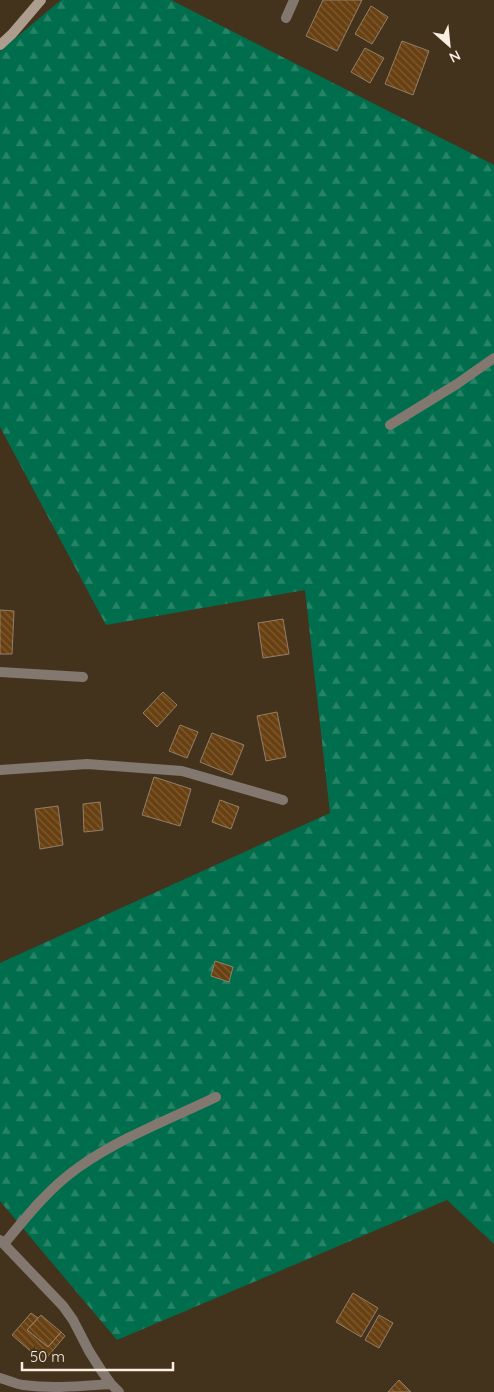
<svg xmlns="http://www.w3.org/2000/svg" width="494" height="1392" font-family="Quicksand,sans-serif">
	<defs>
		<pattern id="forest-firs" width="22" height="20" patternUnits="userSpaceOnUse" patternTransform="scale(1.25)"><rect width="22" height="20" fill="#006e4d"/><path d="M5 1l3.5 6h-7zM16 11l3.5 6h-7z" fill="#268366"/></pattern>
		<pattern id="building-back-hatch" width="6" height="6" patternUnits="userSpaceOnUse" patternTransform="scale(1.25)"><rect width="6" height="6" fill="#684012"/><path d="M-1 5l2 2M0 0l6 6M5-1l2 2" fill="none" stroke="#7e5c34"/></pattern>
	</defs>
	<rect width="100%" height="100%" fill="#43331d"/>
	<path fill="url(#forest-firs)" d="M61,0H171L494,165V1244L447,1200L117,1340L0,1201V963L330,813L305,590L106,625L0,427V51Z"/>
	<path fill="url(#building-back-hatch)" stroke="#947e68" d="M323,0H362L337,51L306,36Z
		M371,6L388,17L372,44L355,34Z
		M402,41L429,51L413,95L385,84Z
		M365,48L384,58L370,83L351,72Z
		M0,610L14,611L12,654H0Z
		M283,619L289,654L263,658L258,623Z
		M163,692L177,705L157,727L143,713Z
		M277,712L286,757L266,761L257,716Z
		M180,725L198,732L187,758L169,751Z
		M212,733L244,745L232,775L200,762Z
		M154,777L191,789L180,826L142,815Z
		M220,800L239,807L231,829L212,822Z
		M100,802L103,830L84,832L83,804Z
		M58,806L63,845L40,849L35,809Z
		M215,961L233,967L229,982L211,976Z
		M353,1293L378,1308L361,1337L336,1322Z
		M31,1313L38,1318L27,1330L48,1347L61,1332L65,1336L43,1362L12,1335Z
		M41,1315L61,1332L48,1347L27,1330Z
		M379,1315L393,1323L379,1348L365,1340Z
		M399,1380L411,1392H388Z"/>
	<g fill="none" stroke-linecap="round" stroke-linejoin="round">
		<path stroke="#83786f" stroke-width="10" d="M286,18L294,0
			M390,425L457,384L494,358
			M0,672L83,677
			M0,770L87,764L182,771L283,800
			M0,1240L63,1306L73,1320L89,1351L101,1370L111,1384L119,1392
			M4,1244C26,1217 49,1188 79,1167C120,1138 170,1119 216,1097
			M0,1378C8,1380 15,1384 23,1385C53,1389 81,1386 111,1384"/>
		<path stroke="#ad9d8e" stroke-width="10" d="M0,45L12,34L41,0"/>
	</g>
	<g transform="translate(449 45) rotate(153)" stroke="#43331d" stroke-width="4" paint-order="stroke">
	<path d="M0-4L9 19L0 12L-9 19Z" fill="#f8efe1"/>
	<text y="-8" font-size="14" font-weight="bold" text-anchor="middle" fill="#f8efe1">N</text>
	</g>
	<path d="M22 1362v8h151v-8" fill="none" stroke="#f8efe1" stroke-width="2.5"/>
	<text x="30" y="1362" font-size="15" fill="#f8efe1" stroke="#43331d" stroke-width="4" paint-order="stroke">50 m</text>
</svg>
